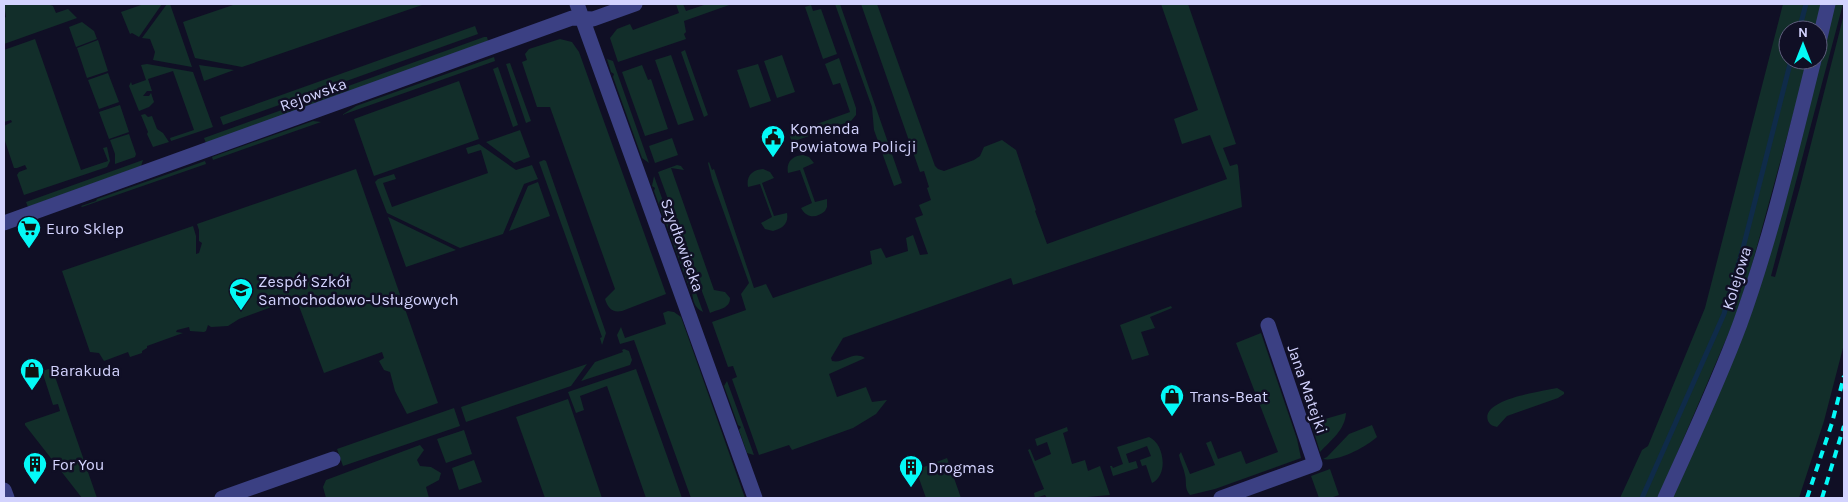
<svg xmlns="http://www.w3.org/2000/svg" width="1848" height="502" font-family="Karla,sans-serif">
	<rect width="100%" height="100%" fill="#100f25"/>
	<path fill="#122e2a" d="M6,4H48L53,6L56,13L68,9L77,18L4,44V18L6,17L4,5Z
		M144,4H162L139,37L132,33L130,34L121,12Z
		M167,4H170L192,67L153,60L155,52L150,39L142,38Z
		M236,4H425L242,67L195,58L183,22Z
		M676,4H683L686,11L707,4H732L684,21L686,32L684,34L686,39L618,62L610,38L617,29L630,24L633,30L679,13Z
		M835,4H840L902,183L894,186L874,130L872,107Z
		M861,4H877L935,166L938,169L944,171L974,160L980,156L984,147L1002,140L1016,150L1036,210L1035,211L1047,244L1227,179L1210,135L1182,144L1174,119L1198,110L1161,4H1188L1236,144L1223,148L1230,166L1237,164L1238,166L1242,207L1013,285L1011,278L843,338L831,358L832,361C844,364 852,350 865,358L829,374L837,397L866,387L872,402L887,400L876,414L853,428L792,450L789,445L759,455L732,379L737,377L733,366L728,367L712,322L746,310L741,294L749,283L712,179L708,163L709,162L712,170L714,169L754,288L766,284L773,298L872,264L870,251L881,248L886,258L908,251L906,238L913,235L920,255L928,254L915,218L923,215L919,205L931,200L927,188L929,187L924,171L920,172Z
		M1783,4H1822L1816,30H1788V60H1808L1750,272L1733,323L1658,498H1620L1642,450L1648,446L1705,308Z
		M1835,4H1843L1771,276L1775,277L1800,187L1844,14V344L1824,421L1799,498H1672L1800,141Z
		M811,5L813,11L821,9L837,54L823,59L805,7Z
		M82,22L94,31L97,39L76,47L69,27Z
		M475,26L478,34L223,125L220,117Z
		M484,37H487L488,41L206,143L204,138Z
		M35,39L81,170L108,161L103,148L107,147L110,161L107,167L24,195L17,175L19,172L27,169L25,165L17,168H14L4,138V126L12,122L11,120L4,122V50Z
		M560,39L572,42L579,52L666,294L622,311C612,313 608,308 605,299L615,289L550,107H537L522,62L527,60L525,54L529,49Z
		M98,40L108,71L87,78L77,48Z
		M685,50L708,115L704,117L681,52Z
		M671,55L694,120L678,125L655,60Z
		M782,55L795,92L777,98L764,61Z
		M494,57L495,61L342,115L356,106Z
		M839,58L856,108V115L851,121L792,142L789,134L850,112L840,83L833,85L825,64Z
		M607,59L613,61L649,163L642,158L613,77L614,74L611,72Z
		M510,63L531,121L526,123L506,64Z
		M147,64L193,72L213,127L171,141L170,138L194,130L173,71L148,79L152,91H147L143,96H149L151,93L154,102L149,107L139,111L129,86L131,82L132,85L146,80L141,65Z
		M758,64L771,101L750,108L737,70Z
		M199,65L234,70L204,81Z
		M642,65L648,80L651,79L668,129L645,136L622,72Z
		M498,67L518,125L513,127L493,69Z
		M108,73L119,102L99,109L88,80Z
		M459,81L479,139L374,176L354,119Z
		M120,105L129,132L109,139L99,112Z
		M145,114L148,117L152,116L157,129L163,133L169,142L153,147L147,134L148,132L141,115Z
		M313,121L321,122L213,160L212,157Z
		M520,130L530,157L514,163L486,142Z
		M129,134L136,154L135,157L115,164V154L110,140Z
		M672,138L678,155L655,163L649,146Z
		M479,144L516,170L532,165L538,179L524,184L503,234L460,248L387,213L375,182L378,179L394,174L396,179L383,183L392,207L488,173L481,150L468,154L466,148Z
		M803,155L809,157L814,163L803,168L815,202L827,199V207L825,211C817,218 807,219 801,208L812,203L800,170L788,173C786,162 792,156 803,155Z
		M143,160L141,166L28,207L26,202Z
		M544,160L546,161L606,333L602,345L600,338L602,337L539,162Z
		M205,161L206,164L82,207L81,206L96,201L97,199Z
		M677,165L681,166L684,170L671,168L714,290L725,292L730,298C730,309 718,309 710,313L658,172Z
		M356,169L438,403L407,414L395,391L390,372L384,370L379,361L384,358L382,352L324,373L296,298L239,319L228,326L211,327L208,325L206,331L204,332L190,331L189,327L177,330L176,332L183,333L147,346V348L142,351V353L130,357L128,352L104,361L99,353L90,352L62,271L193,226L196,236V254L199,253L202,243L199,241V230L197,224Z
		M763,169L770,172L774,178L762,183L774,216L787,213C789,224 782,229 773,231L765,229L761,223L772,217L760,184L748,187C746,176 752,170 763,169Z
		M654,176L703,312C694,308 693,300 692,292L690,290L654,191L655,188L652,186Z
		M538,182L550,216L509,231L528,186Z
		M388,217L456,250L406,267Z
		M1171,306L1172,308L1150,317L1155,328L1141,332L1149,355L1132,360L1120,325Z
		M668,311L674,312L681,317L745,498H691L634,340L620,344L617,335L621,327L625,338L666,324L663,313Z
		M1261,333L1297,439L1301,458L1215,489L1190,495C1184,488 1187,483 1185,475C1184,468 1180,462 1179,455L1181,452L1190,474L1215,465L1206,443L1211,441L1218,459L1241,451L1246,464L1278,452L1236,343Z
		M624,349L629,351L632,360L630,365L581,381L595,362L623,352L622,350Z
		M587,364L571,386L466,422L461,407Z
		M52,368L97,498H82L25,425V423L60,411L58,404L53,405L42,371Z
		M636,369L682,498H646L607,386L580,396L584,410L576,413L568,392Z
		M727,381L754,455L747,453L739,430L741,427L738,425L724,386Z
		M1557,388L1564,392V394L1558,398L1507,416L1497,427C1493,426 1490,425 1488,421C1480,399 1544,391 1557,388Z
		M568,399L602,498H545L516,417Z
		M454,408L460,426L343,466L337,449Z
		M1346,413C1345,430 1331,440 1320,452L1311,423Z
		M1372,425L1377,437C1366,447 1338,462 1323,459L1327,457L1349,434Z
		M1067,427L1068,431L1063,433L1072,464L1085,460L1088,471L1100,466L1110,495L1076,498H1047L1045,495L1035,498L1034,493L1044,489L1028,450L1030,449L1035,461L1051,454L1047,442L1037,446L1035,439Z
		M464,430L472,454L446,463L437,439Z
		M1149,437C1164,443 1169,475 1152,483L1146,465L1142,466L1140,460L1151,456L1147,446L1126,454L1129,463L1136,461L1138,468L1113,476L1110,466H1112L1113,468L1123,464L1117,447Z
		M420,445L424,450L417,460L420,466L431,467L441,473L439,480L426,487L429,498H326L323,487L326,480Z
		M947,458L961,498H926L916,470Z
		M474,460L482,482L459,490L452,468Z
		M1330,469L1339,495L1330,498H1319L1311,476Z"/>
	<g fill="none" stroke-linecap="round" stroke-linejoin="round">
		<path stroke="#0f2b49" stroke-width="5" d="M1799,30L1806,4
			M1642,498L1724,314L1742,252L1791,60"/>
		<path stroke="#3b4083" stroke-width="15" d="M577,4L755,498
			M1818,46L1828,4
			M4,223L572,18L593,19L635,4
			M4,490L7,498
			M222,498L333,459
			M1221,498L1315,464L1268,325
			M1665,498C1691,440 1718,383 1740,324C1771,238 1792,148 1814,60"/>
		<path stroke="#04f9f7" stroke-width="4" stroke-dasharray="8 6" stroke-linecap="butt" d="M1807,498L1832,423L1844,376
			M1822,498L1844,426"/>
	</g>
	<defs>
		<g id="civic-pin" transform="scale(1.25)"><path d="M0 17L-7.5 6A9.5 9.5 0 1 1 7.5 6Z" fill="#04f9f7" stroke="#100f25"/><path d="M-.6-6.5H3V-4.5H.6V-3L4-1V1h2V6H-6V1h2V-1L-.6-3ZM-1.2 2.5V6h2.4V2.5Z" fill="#111"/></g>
		<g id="supermarket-pin" transform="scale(1.25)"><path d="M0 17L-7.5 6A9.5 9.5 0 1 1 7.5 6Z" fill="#04f9f7" stroke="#100f25"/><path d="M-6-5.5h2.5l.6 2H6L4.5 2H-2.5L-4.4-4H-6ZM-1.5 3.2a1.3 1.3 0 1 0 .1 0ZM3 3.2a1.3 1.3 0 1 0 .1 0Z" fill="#111"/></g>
		<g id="school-pin" transform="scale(1.25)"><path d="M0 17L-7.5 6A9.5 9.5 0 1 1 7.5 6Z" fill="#04f9f7" stroke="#100f25"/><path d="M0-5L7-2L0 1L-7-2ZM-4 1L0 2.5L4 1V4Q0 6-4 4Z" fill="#111"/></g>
		<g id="shop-pin" transform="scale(1.25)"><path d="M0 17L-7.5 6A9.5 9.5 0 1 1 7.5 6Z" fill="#04f9f7" stroke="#100f25"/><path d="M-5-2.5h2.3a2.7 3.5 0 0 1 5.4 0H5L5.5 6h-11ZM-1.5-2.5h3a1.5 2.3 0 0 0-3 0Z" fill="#111"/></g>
		<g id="building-pin" transform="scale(1.25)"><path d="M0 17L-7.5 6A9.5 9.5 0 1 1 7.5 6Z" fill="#04f9f7" stroke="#100f25"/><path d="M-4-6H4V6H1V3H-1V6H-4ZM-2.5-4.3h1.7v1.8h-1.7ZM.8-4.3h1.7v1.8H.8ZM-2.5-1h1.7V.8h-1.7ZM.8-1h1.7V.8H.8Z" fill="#111"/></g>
	</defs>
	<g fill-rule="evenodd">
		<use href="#civic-pin" x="773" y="137"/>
		<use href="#supermarket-pin" x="29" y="228"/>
		<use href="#school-pin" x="241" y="290"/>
		<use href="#shop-pin" x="32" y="370"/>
		<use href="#shop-pin" x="1172" y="396"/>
		<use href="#building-pin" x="35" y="464"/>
		<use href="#building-pin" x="911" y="467"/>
	</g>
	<g text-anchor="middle" stroke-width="5" stroke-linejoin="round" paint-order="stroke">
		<g font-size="16" fill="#d3d3fe" stroke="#100f25">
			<text transform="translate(313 94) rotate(-20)" y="6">Rejowska</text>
			<text transform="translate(683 245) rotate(70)" y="6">Szydłowiecka</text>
			<text transform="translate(1736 278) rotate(-73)" y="6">Kolejowa</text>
			<text transform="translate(1308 389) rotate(71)" y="6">Jana Matejki</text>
		</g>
		<g font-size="16" fill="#d3d3fe" stroke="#100f25" text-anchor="start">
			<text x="790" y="134">Komenda<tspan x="790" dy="18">Powiatowa Policji</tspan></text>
			<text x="46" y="234">Euro Sklep</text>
			<text x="258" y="287">Zespół Szkół<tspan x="258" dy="18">Samochodowo-Usługowych</tspan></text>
			<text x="50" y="376">Barakuda</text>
			<text x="1190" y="402">Trans-Beat</text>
			<text x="52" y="470">For You</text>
			<text x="928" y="473">Drogmas</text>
		</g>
	</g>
	<rect width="1848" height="502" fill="none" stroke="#d3d3fe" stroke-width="10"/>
	<g transform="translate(1803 45)"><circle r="24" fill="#100f25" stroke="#5e5d7c"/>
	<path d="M0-4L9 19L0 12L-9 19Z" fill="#04f9f7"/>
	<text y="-8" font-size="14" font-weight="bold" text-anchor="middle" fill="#d3d3fe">N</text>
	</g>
</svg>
